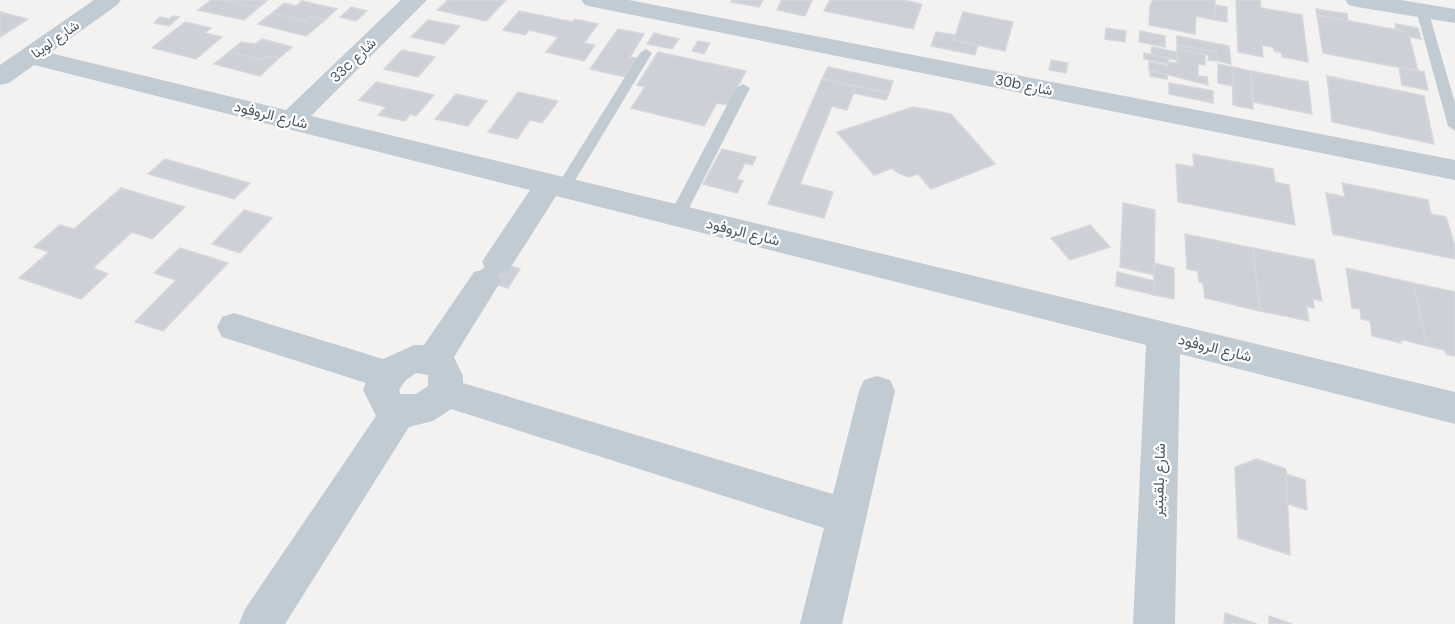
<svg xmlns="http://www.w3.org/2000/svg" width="1455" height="624" font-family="Poppins,Vazirmatn,sans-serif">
	<rect width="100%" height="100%" fill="#f4f2f1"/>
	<path fill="#cdd0d7" stroke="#d5d7dd" stroke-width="1.5" d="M211,0H223L258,8L244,20L198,10Z
		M222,0H268L258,8Z
		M448,0H506L486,21L437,10Z
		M732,0H763L759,7L731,2Z
		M782,0H812L805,16L777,10Z
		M830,0H903L922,4L913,29L824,11Z
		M1153,0H1215V20L1196,16L1195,34L1149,25L1150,6Z
		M1236,0H1260L1261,8L1302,15L1308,62L1282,57V53L1274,51L1273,47L1262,45L1263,57L1238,52Z
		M302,1L337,9L325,20L311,16L305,21L272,13L284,3L296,6Z
		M1215,5L1227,7V22L1215,20Z
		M351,7L367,11L356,21L340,17Z
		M1316,9L1347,14L1348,21L1317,15Z
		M519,11L573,22L575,19L598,24L584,43L595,45L584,61L546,52L558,37L529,30L525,35L503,30Z
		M0,12L28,19L0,37Z
		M963,12L1013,22L1005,51L954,40Z
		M272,13L305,21L311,16L325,20L306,36L258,24Z
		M1317,15L1408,32L1418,71L1323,53Z
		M173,16L179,17L169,26L154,23L160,17L169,19Z
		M428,20L460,26L444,44L411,37Z
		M185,22L211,28L205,33L222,37L196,59L152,48Z
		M1395,24L1418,28L1421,39L1410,37L1408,32L1396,29Z
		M1106,28L1126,31L1125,42L1105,39Z
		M618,29L644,34L630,57L637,58L625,77L590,69Z
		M1140,31L1165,36V47L1139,42Z
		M936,32L955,35L954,40L978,45L975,55L931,46Z
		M654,33L679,39L672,49L647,44Z
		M1177,36L1229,46L1231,64L1218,61L1217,52L1177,45Z
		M262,39L292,47L279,58L267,56L262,60L229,52L241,42L255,44Z
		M698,41L710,43L704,54L692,51Z
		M1177,45L1217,52L1218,61L1208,60L1209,55L1177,49Z
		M1152,47L1177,52V60L1151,55Z
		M1177,49L1205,55V65L1198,64V76L1207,77L1208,85L1149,70V62L1168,66V62L1177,63Z
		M402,50L435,57L418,77L384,69Z
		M229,52L262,60L267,56L279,58L260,76L214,64Z
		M658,52L746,71L728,105L717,103L704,126L631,108L645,87L637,85Z
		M1144,53L1168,58V64L1144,59Z
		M1051,60L1068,63L1066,73L1049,70Z
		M1218,64L1232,67L1233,86L1218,83Z
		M828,67L893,81L889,93L822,79Z
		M1232,67L1251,71L1253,109L1233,105Z
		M1399,67L1424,72L1428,90L1402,85Z
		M1150,71L1167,74V79L1150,76Z
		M1251,71L1308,82L1312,114L1253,102Z
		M1327,76L1424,96L1434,144L1332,122Z
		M822,79L856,86L847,110L832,106L800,184L833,192L824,218L768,204Z
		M376,82L434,95L416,116L410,114L405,121L378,115L386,107L359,100Z
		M1169,83L1213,91V103L1169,94Z
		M856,86L889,93L886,100L853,93Z
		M518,92L558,101L542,123L530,120L517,139L488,132Z
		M456,94L487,101L468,126L435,119Z
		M913,107L951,114L995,164L931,189L918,174L909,177L898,173L892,168L874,175L837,132Z
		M722,149L756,157L752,165L745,163L737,179L743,181L737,193L703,184Z
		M1193,154L1273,169L1275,182L1289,185L1295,225L1178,202L1176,164L1194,167Z
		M165,159L250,183L234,199L148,174Z
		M1342,183L1428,200L1431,214L1446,217L1455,247V259L1333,234L1326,193L1345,197Z
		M121,188L185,207L152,239L132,232L93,268L108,274L81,299L19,278L49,252L34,247L60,225L74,229Z
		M1123,203L1155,210L1154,275L1120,267Z
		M244,210L272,218L240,253L212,244Z
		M1090,225L1110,247L1070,260L1051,238Z
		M1185,234L1253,248L1260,311L1205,298L1203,283L1199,282L1198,271L1187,269Z
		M180,248L228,263L163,331L135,322L176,280L154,273Z
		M1253,248L1314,260L1322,301L1313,299L1314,308L1306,306L1309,321L1260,311Z
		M489,260L520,269L508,288L476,278Z
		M1154,263L1174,268V299L1154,295Z
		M1346,268L1413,283L1427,346L1400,339L1401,343L1372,336L1370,321L1361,319L1360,309L1352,308Z
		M1117,272L1154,281V295L1116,286Z
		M1413,283L1455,292V356L1446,354L1445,350L1427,346Z
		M1257,459L1286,469L1290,555L1238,538L1235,467Z
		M1286,474L1305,480L1307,510L1288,504Z
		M1225,613L1257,624H1224Z
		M1269,616L1292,624H1269Z"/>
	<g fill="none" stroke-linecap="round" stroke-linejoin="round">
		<path fill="#c1cbd4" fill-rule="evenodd" d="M1422,6L1428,10L1455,103V131L1448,126L1416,10Z
			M646,49L652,53L568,192H558L556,188L558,184L640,53Z
			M743,84L750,88L685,216L682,220H672L669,216L736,88Z"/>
		<path fill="#c1cbd4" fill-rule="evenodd" d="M94,0H121L117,5L50,53L286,110L401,0H427L311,116L1455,392V424L1180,354L1175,624H1133L1146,345L556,196L509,270L497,274L501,281L454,357L463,376V383L833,494L859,391L864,380L877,376L890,380L895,391L842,624H800L824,528L451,409L433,421L409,427L285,624H239L245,609L376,416L363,390L366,383L222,337L217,327L222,317L234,313L383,359L414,345H424L474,272L486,269L482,262L487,254L530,190L34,65L9,83L0,85V65ZM416,373L428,375V386L416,394H400L399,390L406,380Z
			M581,0H629L1455,160V180L593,7L585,5Z
			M1345,0H1401L1455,9V23L1357,7L1349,5Z"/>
	</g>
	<g text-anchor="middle" stroke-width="4.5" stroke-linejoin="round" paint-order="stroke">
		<g font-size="14" fill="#475461" stroke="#fff">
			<text transform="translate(55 39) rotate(-35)" y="5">شارع لوينا</text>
			<text transform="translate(353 60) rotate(-44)" y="5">33c شارع</text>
			<text transform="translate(1024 85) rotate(11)" y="5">30b شارع</text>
		</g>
		<g font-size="15" fill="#475461" stroke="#fff">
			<text transform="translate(271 115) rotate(14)" y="5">شارع الروفود</text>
			<text transform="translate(743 232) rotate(14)" y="5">شارع الروفود</text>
			<text transform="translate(1215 348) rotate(14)" y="5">شارع الروفود</text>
			<text transform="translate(1159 480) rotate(-88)" y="5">شارع بلقيتير</text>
		</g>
	</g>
</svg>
